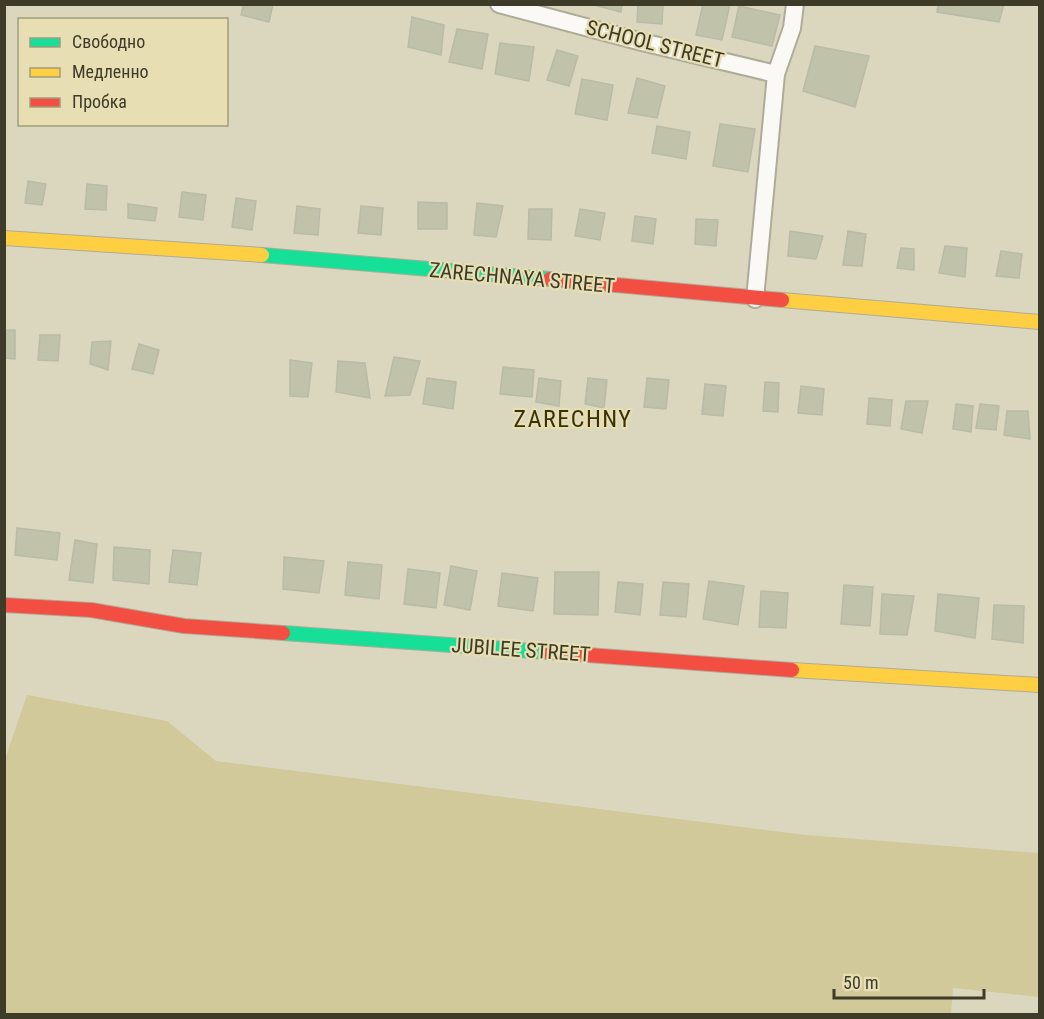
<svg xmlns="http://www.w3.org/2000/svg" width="1044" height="1019" font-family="'Roboto Condensed',sans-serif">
	<rect width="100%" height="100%" fill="#dbd7bf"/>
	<path fill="#d1c99a" d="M27,695L167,721L216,761L806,835L1039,853V997L953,988L951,1014H5V759Z"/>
	<path fill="#c0c2aa" stroke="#b9baa7" stroke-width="1.5" d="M244,4H273L269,22L241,15Z
		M590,4H622L621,12Z
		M638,4H663L662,24L637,22Z
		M703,4H730L722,40L696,35Z
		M938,4H1004L999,22L937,12Z
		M739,6L780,15L772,46L732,37Z
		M412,17L444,25L441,55L408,47Z
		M457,29L488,34L482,69L449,62Z
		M500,43L534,47L529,81L495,74Z
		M815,46L869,56L855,107L803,91Z
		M557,50L578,56L569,86L547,80Z
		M637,78L665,86L657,118L628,113Z
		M582,79L613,85L607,120L575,114Z
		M720,124L755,129L748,172L713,166Z
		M657,126L690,132L686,159L652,153Z
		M28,181L46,184L42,205L25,203Z
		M87,184L107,186L106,210L85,209Z
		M182,192L206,195L203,220L179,217Z
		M236,198L256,201L252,230L232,227Z
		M418,202L447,203V229H418Z
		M477,203L503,206L496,237L474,235Z
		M128,204L157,208L155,221L128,218Z
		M297,206L320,209L318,235L294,233Z
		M361,206L383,208L381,235L358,233Z
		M529,209H552L551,240L528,239Z
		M580,209L605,213L600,240L575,236Z
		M635,216L656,219L653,244L632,241Z
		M696,219L718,220L716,246L695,244Z
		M790,231L823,236L816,259L788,256Z
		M848,231L866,234L862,266L843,265Z
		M945,246L967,248L965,277L939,273Z
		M901,248L914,249V270L897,268Z
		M1001,251L1022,254L1019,278L996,276Z
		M4,330H15V359L4,358Z
		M40,335H60L58,361L38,360Z
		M111,341L108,370L90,364L92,342Z
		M139,344L159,350L153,374L132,369Z
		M394,357L420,361L410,395L385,396Z
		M290,360L312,363L308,397L290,396Z
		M338,361L365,363L370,398L336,392Z
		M503,367L534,370L532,397L500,394Z
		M427,378L456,382L453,409L423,404Z
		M539,378L561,381L559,406L536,402Z
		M588,378L607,380L604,408L585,404Z
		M647,378L669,380L666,409L644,407Z
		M765,382L779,383L778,412L763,411Z
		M705,384L726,386L723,416L702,414Z
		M801,386L824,389L822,415L798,413Z
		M869,398L892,400L890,426L867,424Z
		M906,401H928L922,433L901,429Z
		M956,404L973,406L971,432L953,429Z
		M980,404L999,406L996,430L976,428Z
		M1007,411H1028L1030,439L1004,435Z
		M17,528L60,533L57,560L15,555Z
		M75,540L97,544L93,583L69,580Z
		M114,547L150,550L149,584L113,580Z
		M173,550L201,553L197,585L169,582Z
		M284,557L324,561L319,593L283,589Z
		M348,562L382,565L379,599L345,595Z
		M451,566L477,571L470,610L444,605Z
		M408,569L440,573L436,608L404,604Z
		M555,572H599L598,615L554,614Z
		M502,573L538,578L533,611L498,606Z
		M709,581L744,586L738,625L703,619Z
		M618,582L643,584L640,615L615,612Z
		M663,582L689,584L686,617L660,615Z
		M844,585L873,587L870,626L841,624Z
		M761,591L788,593L786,628L759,627Z
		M882,594L914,596L907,635L880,634Z
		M938,594L979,598L975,638L935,631Z
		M994,605L1024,606L1023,643L992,639Z"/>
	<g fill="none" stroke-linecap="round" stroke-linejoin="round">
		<g stroke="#aeab98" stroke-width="20">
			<path id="street" d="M499,4L642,42L776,74
				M755,299L776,74L792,28L795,4"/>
		</g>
		<g stroke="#aeab98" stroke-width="16">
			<path id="fast" d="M262,255L550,279
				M283,633L547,652"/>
		</g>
		<g stroke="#aeab98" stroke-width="16">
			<path id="slow" d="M4,238L262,255
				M782,300L1040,322
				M792,670L1040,685"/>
		</g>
		<g stroke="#aeab98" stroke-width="16">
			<path id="jam" d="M550,279L782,300
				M4,605L91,610L184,626L283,633
				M547,652L792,670"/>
		</g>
		<use href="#street" stroke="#faf9f5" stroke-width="16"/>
		<use href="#fast" stroke="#16e098" stroke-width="14"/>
		<use href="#slow" stroke="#ffcf43" stroke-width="14"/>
		<use href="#jam" stroke="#f24e42" stroke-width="14"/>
	</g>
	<g text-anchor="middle" stroke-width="4.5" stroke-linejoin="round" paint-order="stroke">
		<g font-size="21" fill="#3e3b29" stroke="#e7dfb3">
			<text transform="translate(655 44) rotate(14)" y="7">SCHOOL STREET</text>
			<text transform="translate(522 278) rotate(5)" y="7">ZARECHNAYA STREET</text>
			<text transform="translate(521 650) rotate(4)" y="7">JUBILEE STREET</text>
		</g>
		<g font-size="24" letter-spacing="1.5" fill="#393207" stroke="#e7dfb3">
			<text x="573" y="427">ZARECHNY</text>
		</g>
	</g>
	<rect width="1044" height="1019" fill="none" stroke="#3e3b29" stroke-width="12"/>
	<rect x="18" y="18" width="210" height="108" fill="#e7dfb3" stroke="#a39d7c" stroke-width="1.5"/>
	<rect x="30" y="38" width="30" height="9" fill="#16e098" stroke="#a39d7c" stroke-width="1.5"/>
	<text x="72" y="48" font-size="18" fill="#3e3b29">Свободно</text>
	<rect x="30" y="68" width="30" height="9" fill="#ffcf43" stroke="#a39d7c" stroke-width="1.5"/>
	<text x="72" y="78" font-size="18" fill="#3e3b29">Медленно</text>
	<rect x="30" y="98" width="30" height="9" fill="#f24e42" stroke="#a39d7c" stroke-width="1.5"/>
	<text x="72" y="108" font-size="18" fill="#3e3b29">Пробка</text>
	<path d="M834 989v9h150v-9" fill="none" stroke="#3e3b29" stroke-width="3"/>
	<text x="843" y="989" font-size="18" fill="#3e3b29" stroke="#e7dfb3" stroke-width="4.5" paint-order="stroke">50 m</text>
</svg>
